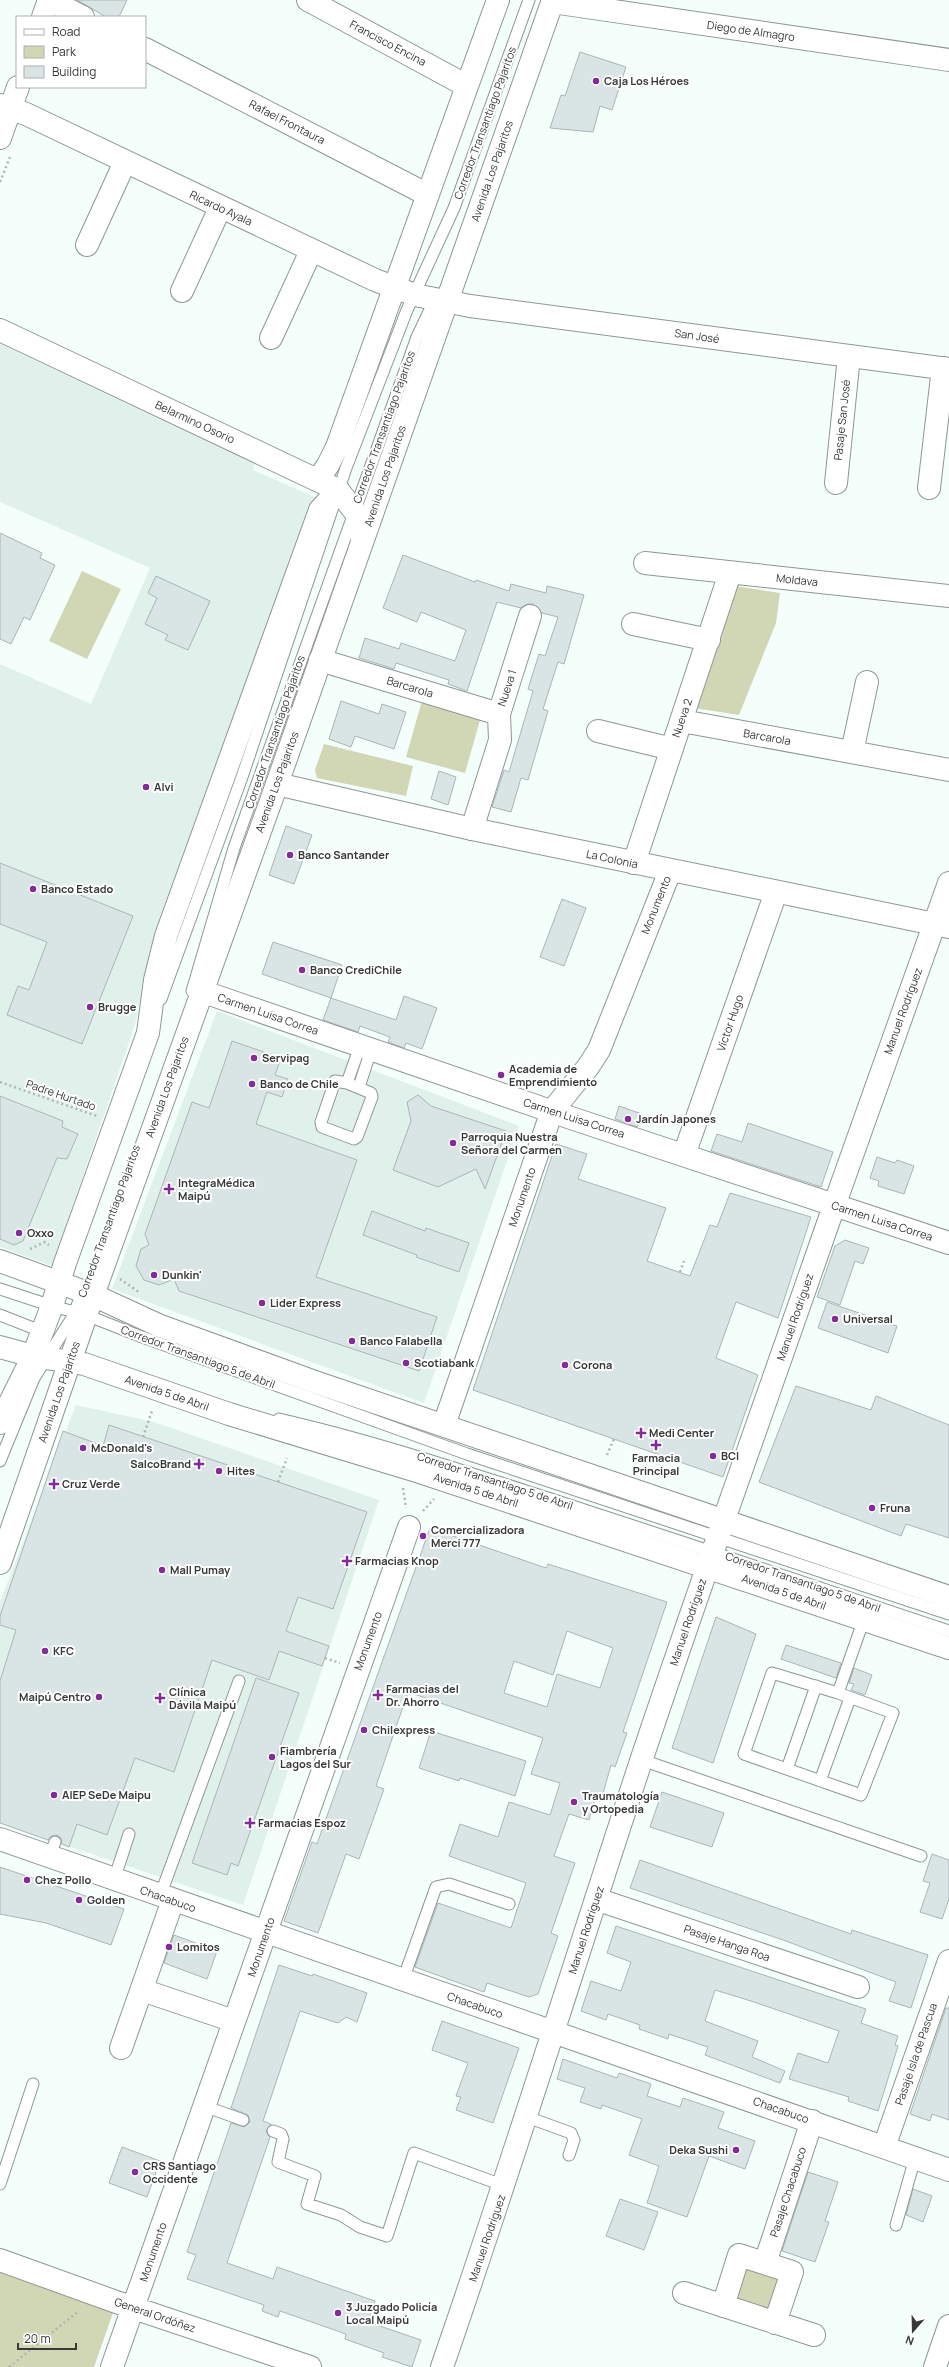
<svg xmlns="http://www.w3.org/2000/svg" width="949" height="2367" font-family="Manrope,sans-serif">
	<rect width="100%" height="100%" fill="#f4fefa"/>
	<path fill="#e0f1ec" d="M0,344L254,464L253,470L317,498L143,987L135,1025L52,1266L0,1247V664L91,704L150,568L0,502Z
		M217,1011L519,1126L424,1403L112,1289Z
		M76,1405L154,1422L379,1500L243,1905L0,1823V1602Z"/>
	<path fill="#d1d7b4" d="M82,571L121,589L87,659L49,641Z
		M735,586L780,593L776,623L739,715L694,708Z
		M423,697L482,713L465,773L406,757Z
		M324,744L413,766L406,796L317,778L315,770Z
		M742,2265L782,2278L769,2315L730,2302Z
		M0,2270L114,2310L94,2367H0Z"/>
	<path fill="#d9e4e5" stroke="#abb5b6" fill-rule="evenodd" d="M77,0H127L119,17H106Z
		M580,52L626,67L612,110L600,106L593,132L550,128L561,95L565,96Z
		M0,533L42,553L40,558L55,565L30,620L24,617L11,644L0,639Z
		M403,555L475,582L476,580L509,591L511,584L546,593L547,586L584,595L564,664L558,662L543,709L548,711L528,780L521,778L511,812L492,807L504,770L509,772L533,691L528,689L539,654L545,656L558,617L542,613L533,604H527L521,608L497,602L467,691L448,684L449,680L396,663L394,669L359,658L365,638L399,649L401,643L455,661L466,630L421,612L417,622L383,608Z
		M156,576L210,601L188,650L165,640L168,635L145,624L157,598L148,593Z
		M341,701L379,714L382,704L406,712L394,749L355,736L351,747L329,739Z
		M439,771L456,777L448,805L431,799Z
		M286,826L312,835L294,884L269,875Z
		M0,863L133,916L82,1044L7,1015L18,986L29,990L47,942L0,924Z
		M562,899L586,908L564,966L540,957Z
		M273,942L342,965L331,998L262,974Z
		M404,996L437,1008L422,1049L406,1043L404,1048L388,1042L390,1037L360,1026L358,1032L323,1020L331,998L396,1020Z
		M232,1041L281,1058L275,1075L288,1079L282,1097L267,1092L256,1124L357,1160L316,1277L437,1317L419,1371L179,1291L174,1279L159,1285L144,1280L136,1266L141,1249L149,1245L145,1234L192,1102L209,1108Z
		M418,1095L431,1106L506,1131L485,1189L476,1169L438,1187L393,1170L411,1121L407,1102Z
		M0,1096L63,1121L62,1127L78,1134L67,1159L57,1158L23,1241L14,1245L0,1239Z
		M619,1106L642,1114L637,1127L615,1119Z
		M748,1123L833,1152L821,1187L711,1151L717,1134L742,1142Z
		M556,1144L587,1154L578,1179L666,1208L647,1261L690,1276L710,1225L717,1227L730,1193L811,1217L778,1318L736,1302L716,1358L758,1375L723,1477L473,1390Z
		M877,1157L895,1163L897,1160L914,1166L904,1194L878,1186L879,1181L870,1178Z
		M372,1211L425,1231L426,1228L469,1243L459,1272L416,1257L417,1255L363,1235Z
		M845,1240L869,1248L863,1264L855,1261L840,1305L817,1297L835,1246Z
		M827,1302L897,1326L888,1353L818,1328Z
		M796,1386L871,1410L876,1396L949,1425V1538L906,1524L901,1536L759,1482Z
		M109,1425L367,1512L333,1609L298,1597L286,1631L329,1646L322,1666L279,1651L269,1680L212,1660L174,1772L135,1758L107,1835L77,1824L69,1847L62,1844L61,1838L57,1835L51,1836L48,1840L0,1823V1681L16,1630L0,1625V1616L63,1431L103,1446Z
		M430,1528L546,1568L548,1564L667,1602L623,1732L627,1733L615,1767L611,1765L602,1797L596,1795L589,1820L569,1814L554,1856L575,1863L551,1933L558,1936L538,1994L529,1997L487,1983L484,1992L415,1967L438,1903L511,1928L526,1883L449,1856L460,1824L498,1837L509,1802L550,1815L560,1783L531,1774L543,1738L408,1692L376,1786L384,1789L359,1859L346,1854L318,1933L284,1921L312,1842L317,1844ZM567,1631L613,1648L600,1688L557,1674L547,1707L504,1693L514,1661L553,1675Z
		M716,1617L756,1634L713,1763L672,1748Z
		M786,1645L841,1663L836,1678L781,1659Z
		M854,1668L872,1675L865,1695L851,1690L854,1684L849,1683Z
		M256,1678L299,1693L238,1866L231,1863L227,1875L192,1863Z
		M431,1731L526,1761L515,1796L460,1778L459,1781L419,1768Z
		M662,1792L724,1813L712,1847L650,1827Z
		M932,1854L949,1860V1899L942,1919L920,1912L930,1883L923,1881Z
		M640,1860L851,1934L852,1930L928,1955L911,2008L889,2001L896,1982L783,1940L630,1888Z
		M0,1867L124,1909L111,1945L46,1923L0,1914Z
		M616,1926L866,2009L861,2023L898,2036L895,2045L898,2046L878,2111L848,2101L849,2097L789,2079L798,2053L828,2063L839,2031L751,2001L715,1990L705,2021L758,2041L752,2057L785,2071L780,2083L705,2055L708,2047L669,2034L668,2039L639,2029L640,2025L608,2014L606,2020L581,2011L591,1981L621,1991L631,1962L607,1953Z
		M174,1935L217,1951L207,1979L164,1963Z
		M279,1965L312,1976L313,1974L367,1993L357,2022L346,2017L338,2023L300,2011L263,2121L271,2124L266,2132L270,2137L227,2263L273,2279L277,2267L375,2301L368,2322L421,2340L412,2367L382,2357L384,2353L345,2339L346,2334L280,2311L278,2317L262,2311L264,2305L187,2279L196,2255L187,2252L231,2123L244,2127L250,2122L248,2115L231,2108Z
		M946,2008H949V2120L932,2114L930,2121L910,2114Z
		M442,2021L519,2048L493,2123L456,2110L461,2097L456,2096L468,2063L432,2050Z
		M563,2059L617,2078L619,2073L651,2084L647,2096L680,2107L683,2098L724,2112L718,2128L755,2141L745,2169L709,2156L687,2217L647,2203L659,2166L629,2155L642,2119L602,2105L601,2109L580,2102L585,2088L557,2079Z
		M122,2147L160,2161L147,2197L109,2183Z
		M808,2172L838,2182L825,2221L829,2222L815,2262L782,2251Z
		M913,2189L932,2196L923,2222L906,2215Z
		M620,2199L658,2212L644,2250L606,2236Z"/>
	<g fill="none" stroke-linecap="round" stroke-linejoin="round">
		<g stroke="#8e9794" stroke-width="13">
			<path id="lane" d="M192,991L234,848L417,337L436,297
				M161,999L242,777L346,468L407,310L454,208L529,0
				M335,1081L347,1083L371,1093L372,1097L357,1137L354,1139L322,1127L321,1122Z
				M347,1083L360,1046
				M359,1087L371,1050
				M0,1289L52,1306L86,1315L142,1337L467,1454L949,1614
				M0,1315L46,1333
				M279,1419C375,1441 467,1472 560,1502C690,1544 820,1588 949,1631
				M0,1461L34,1378L72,1318L83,1291
				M838,1693L893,1713L861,1795L744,1754L772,1673L838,1693L864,1619
				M642,1760L921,1856
				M787,1769L816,1686
				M820,1781L850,1698
				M49,1857L55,1842
				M114,1880L129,1834
				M160,1896L239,1681
				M403,1980L436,1887L449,1884L509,1904
				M204,2106L243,2120
				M527,2117L571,2133L574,2140L569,2155
				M273,2131L281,2134L283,2139L278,2162L315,2176L307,2204L341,2215L360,2227L387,2236L414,2153L505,2186
				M0,2184L33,2084
				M896,2225L915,2158"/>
		</g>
		<g stroke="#8e9794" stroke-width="24">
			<path id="street" d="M49,0L83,17
				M308,0L467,86
				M552,2L949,60
				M145,49L428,195
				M87,245L125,162
				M182,291L220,208
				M271,338L311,251
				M318,480L328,465L337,447L498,0
				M836,483L849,356
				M929,488L943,368
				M645,563L949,596
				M633,624L709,640
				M320,660L499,714
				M682,721L949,770
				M598,731L672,749
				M852,752L867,682
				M472,829L500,740L499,714L530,616
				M634,863L730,573
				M684,1155L776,892
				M834,1206L949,883
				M0,1423L33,1356L52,1306L65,1263L148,1033L155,980L166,936L320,510L338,490
				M444,1425L552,1111L588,1067L599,1050L670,871
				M596,1899L858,1987
				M142,1990L234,2021
				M121,2048L173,1900
				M884,2147L949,1961
				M0,2260L119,2303L310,2367
				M765,2263L812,2121
				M684,2293L814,2335
				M723,2306L739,2255L792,2272L775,2323
				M112,2367L409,1527"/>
		</g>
		<g stroke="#8e9794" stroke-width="24">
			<path id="secondary" d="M0,105L26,114L375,280L415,295L470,306L949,369
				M0,330L338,490L359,517L362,541
				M277,784L472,829L949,927
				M201,991L565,1116L949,1243
				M0,1839L949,2170
				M442,2367C512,2165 575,1961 642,1758C704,1573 770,1390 834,1206
				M935,2367L949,2326"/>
		</g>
		<g stroke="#8e9794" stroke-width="24">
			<path id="primary" d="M43,17L49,0
				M0,138L18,87
				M0,1261L93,1295L158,1325L315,1382L949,1597
				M0,1347L33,1356L84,1364L229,1414L420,1472L949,1648
				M0,1563L93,1295L277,784L553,0"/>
		</g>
		<path stroke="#afb7b4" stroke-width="2.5" stroke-dasharray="2 3" stroke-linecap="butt" d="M0,182L10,157
			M0,1082L97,1116
			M30,1249L45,1242L49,1245
			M680,1272L684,1261
			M120,1279L139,1292
			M143,1437L152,1411
			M607,1455L614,1439
			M278,1482L287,1458
			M403,1488L406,1508
			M423,1511L434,1499
			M325,1658L340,1663
			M9,2367L79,2311"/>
		<use href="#lane" stroke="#fff" stroke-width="11"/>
		<use href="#street" stroke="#fff" stroke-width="22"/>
		<use href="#secondary" stroke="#fff" stroke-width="22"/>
		<use href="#primary" stroke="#fff" stroke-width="22"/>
	</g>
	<g fill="#832c99" stroke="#fff" stroke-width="1.5">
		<circle cx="596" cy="81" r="4"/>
		<circle cx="146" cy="787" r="4"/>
		<circle cx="290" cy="855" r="4"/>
		<circle cx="33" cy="889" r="4"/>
		<circle cx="302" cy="970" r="4"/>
		<circle cx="90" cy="1007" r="4"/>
		<circle cx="254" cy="1058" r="4"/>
		<circle cx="501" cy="1075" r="4"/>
		<circle cx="252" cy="1084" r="4"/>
		<circle cx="628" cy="1119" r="4"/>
		<circle cx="453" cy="1143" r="4"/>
		<path d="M167 1183h4v4h4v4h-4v4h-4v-4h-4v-4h4z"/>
		<circle cx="19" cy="1233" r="4"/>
		<circle cx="154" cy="1275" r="4"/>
		<circle cx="262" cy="1303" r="4"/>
		<circle cx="835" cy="1319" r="4"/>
		<circle cx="352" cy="1341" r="4"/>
		<circle cx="406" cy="1363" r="4"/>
		<circle cx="565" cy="1365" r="4"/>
		<path d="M639 1427h4v4h4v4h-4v4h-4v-4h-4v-4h4z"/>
		<path d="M654 1439h4v4h4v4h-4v4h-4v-4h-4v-4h4z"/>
		<circle cx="83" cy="1448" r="4"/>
		<circle cx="713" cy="1456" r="4"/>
		<path d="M197 1458h4v4h4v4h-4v4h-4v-4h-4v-4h4z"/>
		<circle cx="219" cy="1471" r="4"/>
		<path d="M52 1478h4v4h4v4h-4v4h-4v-4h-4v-4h4z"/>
		<circle cx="872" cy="1508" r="4"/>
		<circle cx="423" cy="1536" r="4"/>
		<path d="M345 1555h4v4h4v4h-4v4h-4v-4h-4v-4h4z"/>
		<circle cx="162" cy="1570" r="4"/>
		<circle cx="45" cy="1651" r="4"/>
		<path d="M376 1689h4v4h4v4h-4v4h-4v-4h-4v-4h4z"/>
		<circle cx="99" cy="1697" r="4"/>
		<path d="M158 1692h4v4h4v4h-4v4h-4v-4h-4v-4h4z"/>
		<circle cx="364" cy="1730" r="4"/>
		<circle cx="272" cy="1757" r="4"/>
		<circle cx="54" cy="1795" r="4"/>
		<circle cx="574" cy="1802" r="4"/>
		<path d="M248 1817h4v4h4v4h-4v4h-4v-4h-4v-4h4z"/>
		<circle cx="27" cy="1880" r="4"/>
		<circle cx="79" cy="1900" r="4"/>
		<circle cx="169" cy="1947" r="4"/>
		<circle cx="736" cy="2150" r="4"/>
		<circle cx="135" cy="2172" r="4"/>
		<circle cx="338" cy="2313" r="4"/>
	</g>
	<g text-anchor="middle" stroke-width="4" stroke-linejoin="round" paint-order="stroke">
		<g font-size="11" fill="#363938" stroke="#fff">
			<text transform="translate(751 31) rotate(8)" y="4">Diego de Almagro</text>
			<text transform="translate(388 43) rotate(28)" y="4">Francisco Encina</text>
			<text transform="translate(287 122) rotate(27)" y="4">Rafael Frontaura</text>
			<text transform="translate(485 123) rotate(-70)" y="4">Corredor Transantiago Pajaritos</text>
			<text transform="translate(492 171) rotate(-71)" y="4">Avenida Los Pajaritos</text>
			<text transform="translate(221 208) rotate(25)" y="4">Ricardo Ayala</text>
			<text transform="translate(697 336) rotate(8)" y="4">San José</text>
			<text transform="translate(842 420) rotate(-84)" y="4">Pasaje San José</text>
			<text transform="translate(195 422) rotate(25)" y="4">Belarmino Osorio</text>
			<text transform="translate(384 427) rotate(-70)" y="4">Corredor Transantiago Pajaritos</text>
			<text transform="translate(385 476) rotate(-71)" y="4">Avenida Los Pajaritos</text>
			<text transform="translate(797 580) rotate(6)" y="4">Moldava</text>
			<text transform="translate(410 687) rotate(17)" y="4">Barcarola</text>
			<text transform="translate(507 688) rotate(-72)" y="4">Nueva 1</text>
			<text transform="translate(682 718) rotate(-71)" y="4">Nueva 2</text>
			<text transform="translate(275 732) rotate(-71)" y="4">Corredor Transantiago Pajaritos</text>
			<text transform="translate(767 737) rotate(10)" y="4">Barcarola</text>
			<text transform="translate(277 782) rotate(-70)" y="4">Avenida Los Pajaritos</text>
			<text transform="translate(612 859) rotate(12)" y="4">La Colonia</text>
			<text transform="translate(656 905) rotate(-68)" y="4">Monumento</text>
			<text transform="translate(903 1011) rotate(-70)" y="4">Manuel Rodríguez</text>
			<text transform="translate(268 1014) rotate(19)" y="4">Carmen Luisa Correa</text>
			<text transform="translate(730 1023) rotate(-71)" y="4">Víctor Hugo</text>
			<text transform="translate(167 1087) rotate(-70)" y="4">Avenida Los Pajaritos</text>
			<text transform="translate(61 1095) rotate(19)" y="4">Padre Hurtado</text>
			<text transform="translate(574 1118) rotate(18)" y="4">Carmen Luisa Correa</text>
			<text transform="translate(522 1197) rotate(-71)" y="4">Monumento</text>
			<text transform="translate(109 1221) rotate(-70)" y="4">Corredor Transantiago Pajaritos</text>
			<text transform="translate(882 1221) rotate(18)" y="4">Carmen Luisa Correa</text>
			<text transform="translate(795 1317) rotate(-71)" y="4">Manuel Rodríguez</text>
			<text transform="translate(198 1357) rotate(20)" y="4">Corredor Transantiago 5 de Abril</text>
			<text transform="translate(59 1392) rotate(-71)" y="4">Avenida Los Pajaritos</text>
			<text transform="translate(167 1393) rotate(19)" y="4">Avenida 5 de Abril</text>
			<text transform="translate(495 1481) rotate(18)" y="4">Corredor Transantiago 5 de Abril</text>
			<text transform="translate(476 1490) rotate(18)" y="4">Avenida 5 de Abril</text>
			<text transform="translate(803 1582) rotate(19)" y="4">Corredor Transantiago 5 de Abril</text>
			<text transform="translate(784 1592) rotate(19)" y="4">Avenida 5 de Abril</text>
			<text transform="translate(688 1622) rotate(-71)" y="4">Manuel Rodríguez</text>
			<text transform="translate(368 1641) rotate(-70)" y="4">Monumento</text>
			<text transform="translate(168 1899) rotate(19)" y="4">Chacabuco</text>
			<text transform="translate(586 1930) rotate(-72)" y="4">Manuel Rodríguez</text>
			<text transform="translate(727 1943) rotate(19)" y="4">Pasaje Hanga Roa</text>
			<text transform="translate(261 1947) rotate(-71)" y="4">Monumento</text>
			<text transform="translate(475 2005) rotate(19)" y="4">Chacabuco</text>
			<text transform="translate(916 2054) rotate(-71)" y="4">Pasaje Isla de Pascua</text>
			<text transform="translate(781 2110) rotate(19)" y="4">Chacabuco</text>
			<text transform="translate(788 2192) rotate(-72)" y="4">Pasaje Chacabuco</text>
			<text transform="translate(487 2238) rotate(-71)" y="4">Manuel Rodríguez</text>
			<text transform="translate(153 2252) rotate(-71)" y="4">Monumento</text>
			<text transform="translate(155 2315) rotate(19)" y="4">General Ordóñez</text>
		</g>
		<g font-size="11" font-weight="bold" fill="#363938" stroke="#fff" text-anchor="start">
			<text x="604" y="85">Caja Los Héroes</text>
			<text x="154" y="791">Alvi</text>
			<text x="298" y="859">Banco Santander</text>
			<text x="41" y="893">Banco Estado</text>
			<text x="310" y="974">Banco CrediChile</text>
			<text x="98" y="1011">Brugge</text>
			<text x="262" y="1062">Servipag</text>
			<text x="509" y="1073">Academia de<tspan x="509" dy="13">Emprendimiento</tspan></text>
			<text x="260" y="1088">Banco de Chile</text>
			<text x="636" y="1123">Jardín Japones</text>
			<text x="461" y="1141">Parroquia Nuestra<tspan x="461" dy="13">Señora del Carmen</tspan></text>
			<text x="178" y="1187">IntegraMédica<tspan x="178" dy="13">Maipú</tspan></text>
			<text x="27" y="1237">Oxxo</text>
			<text x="162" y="1279">Dunkin'</text>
			<text x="270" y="1307">Lider Express</text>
			<text x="843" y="1323">Universal</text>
			<text x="360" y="1345">Banco Falabella</text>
			<text x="414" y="1367">Scotiabank</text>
			<text x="573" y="1369">Corona</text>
			<text x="649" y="1437">Medi Center</text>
			<text x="91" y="1452">McDonald's</text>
			<text x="721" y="1460">BCI</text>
			<text x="656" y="1462" text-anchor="middle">Farmacia<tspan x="656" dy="13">Principal</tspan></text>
			<text x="191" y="1468" text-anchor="end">SalcoBrand</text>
			<text x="227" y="1475">Hites</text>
			<text x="62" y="1488">Cruz Verde</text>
			<text x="880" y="1512">Fruna</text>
			<text x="431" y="1534">Comercializadora<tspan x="431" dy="13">Merci 777</tspan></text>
			<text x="355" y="1565">Farmacias Knop</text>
			<text x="170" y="1574">Mall Pumay</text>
			<text x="53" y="1655">KFC</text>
			<text x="386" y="1693">Farmacias del<tspan x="386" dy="13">Dr. Ahorro</tspan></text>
			<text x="169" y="1696">Clínica<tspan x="169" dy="13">Dávila Maipú</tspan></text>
			<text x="91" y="1701" text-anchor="end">Maipú Centro</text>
			<text x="372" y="1734">Chilexpress</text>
			<text x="280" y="1755">Fiambrería<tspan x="280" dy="13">Lagos del Sur</tspan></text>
			<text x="62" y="1799">AIEP SeDe Maipu</text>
			<text x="582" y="1800">Traumatología<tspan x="582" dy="13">y Ortopedia</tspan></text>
			<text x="258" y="1827">Farmacias Espoz</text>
			<text x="35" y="1884">Chez Pollo</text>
			<text x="87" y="1904">Golden</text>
			<text x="177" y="1951">Lomitos</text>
			<text x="728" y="2154" text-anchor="end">Deka Sushi</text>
			<text x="143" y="2170">CRS Santiago<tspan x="143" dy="13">Occidente</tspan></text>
			<text x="346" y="2311">3 Juzgado Policía<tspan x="346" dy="13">Local Maipú</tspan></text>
		</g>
	</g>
	<rect x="16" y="16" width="130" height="72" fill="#ffffff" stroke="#afb0af"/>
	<rect x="24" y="29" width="20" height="6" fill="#ffffff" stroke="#afb0af"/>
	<text x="52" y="36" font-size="12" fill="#363938">Road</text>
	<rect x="24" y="46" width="20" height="12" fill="#d1d7b4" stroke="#afb0af"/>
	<text x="52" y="56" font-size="12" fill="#363938">Park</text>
	<rect x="24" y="66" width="20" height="12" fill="#d9e4e5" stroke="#afb0af"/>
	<text x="52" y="76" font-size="12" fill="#363938">Building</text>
	<g transform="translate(913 2331) rotate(200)" stroke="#ffffff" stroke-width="3" paint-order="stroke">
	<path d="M0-3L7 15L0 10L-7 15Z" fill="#363938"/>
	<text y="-6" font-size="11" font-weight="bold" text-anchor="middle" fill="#363938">N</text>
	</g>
	<path d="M18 2343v6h58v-6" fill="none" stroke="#363938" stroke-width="2"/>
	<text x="24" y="2343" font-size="12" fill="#363938" stroke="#ffffff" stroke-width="3" paint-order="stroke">20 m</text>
</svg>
